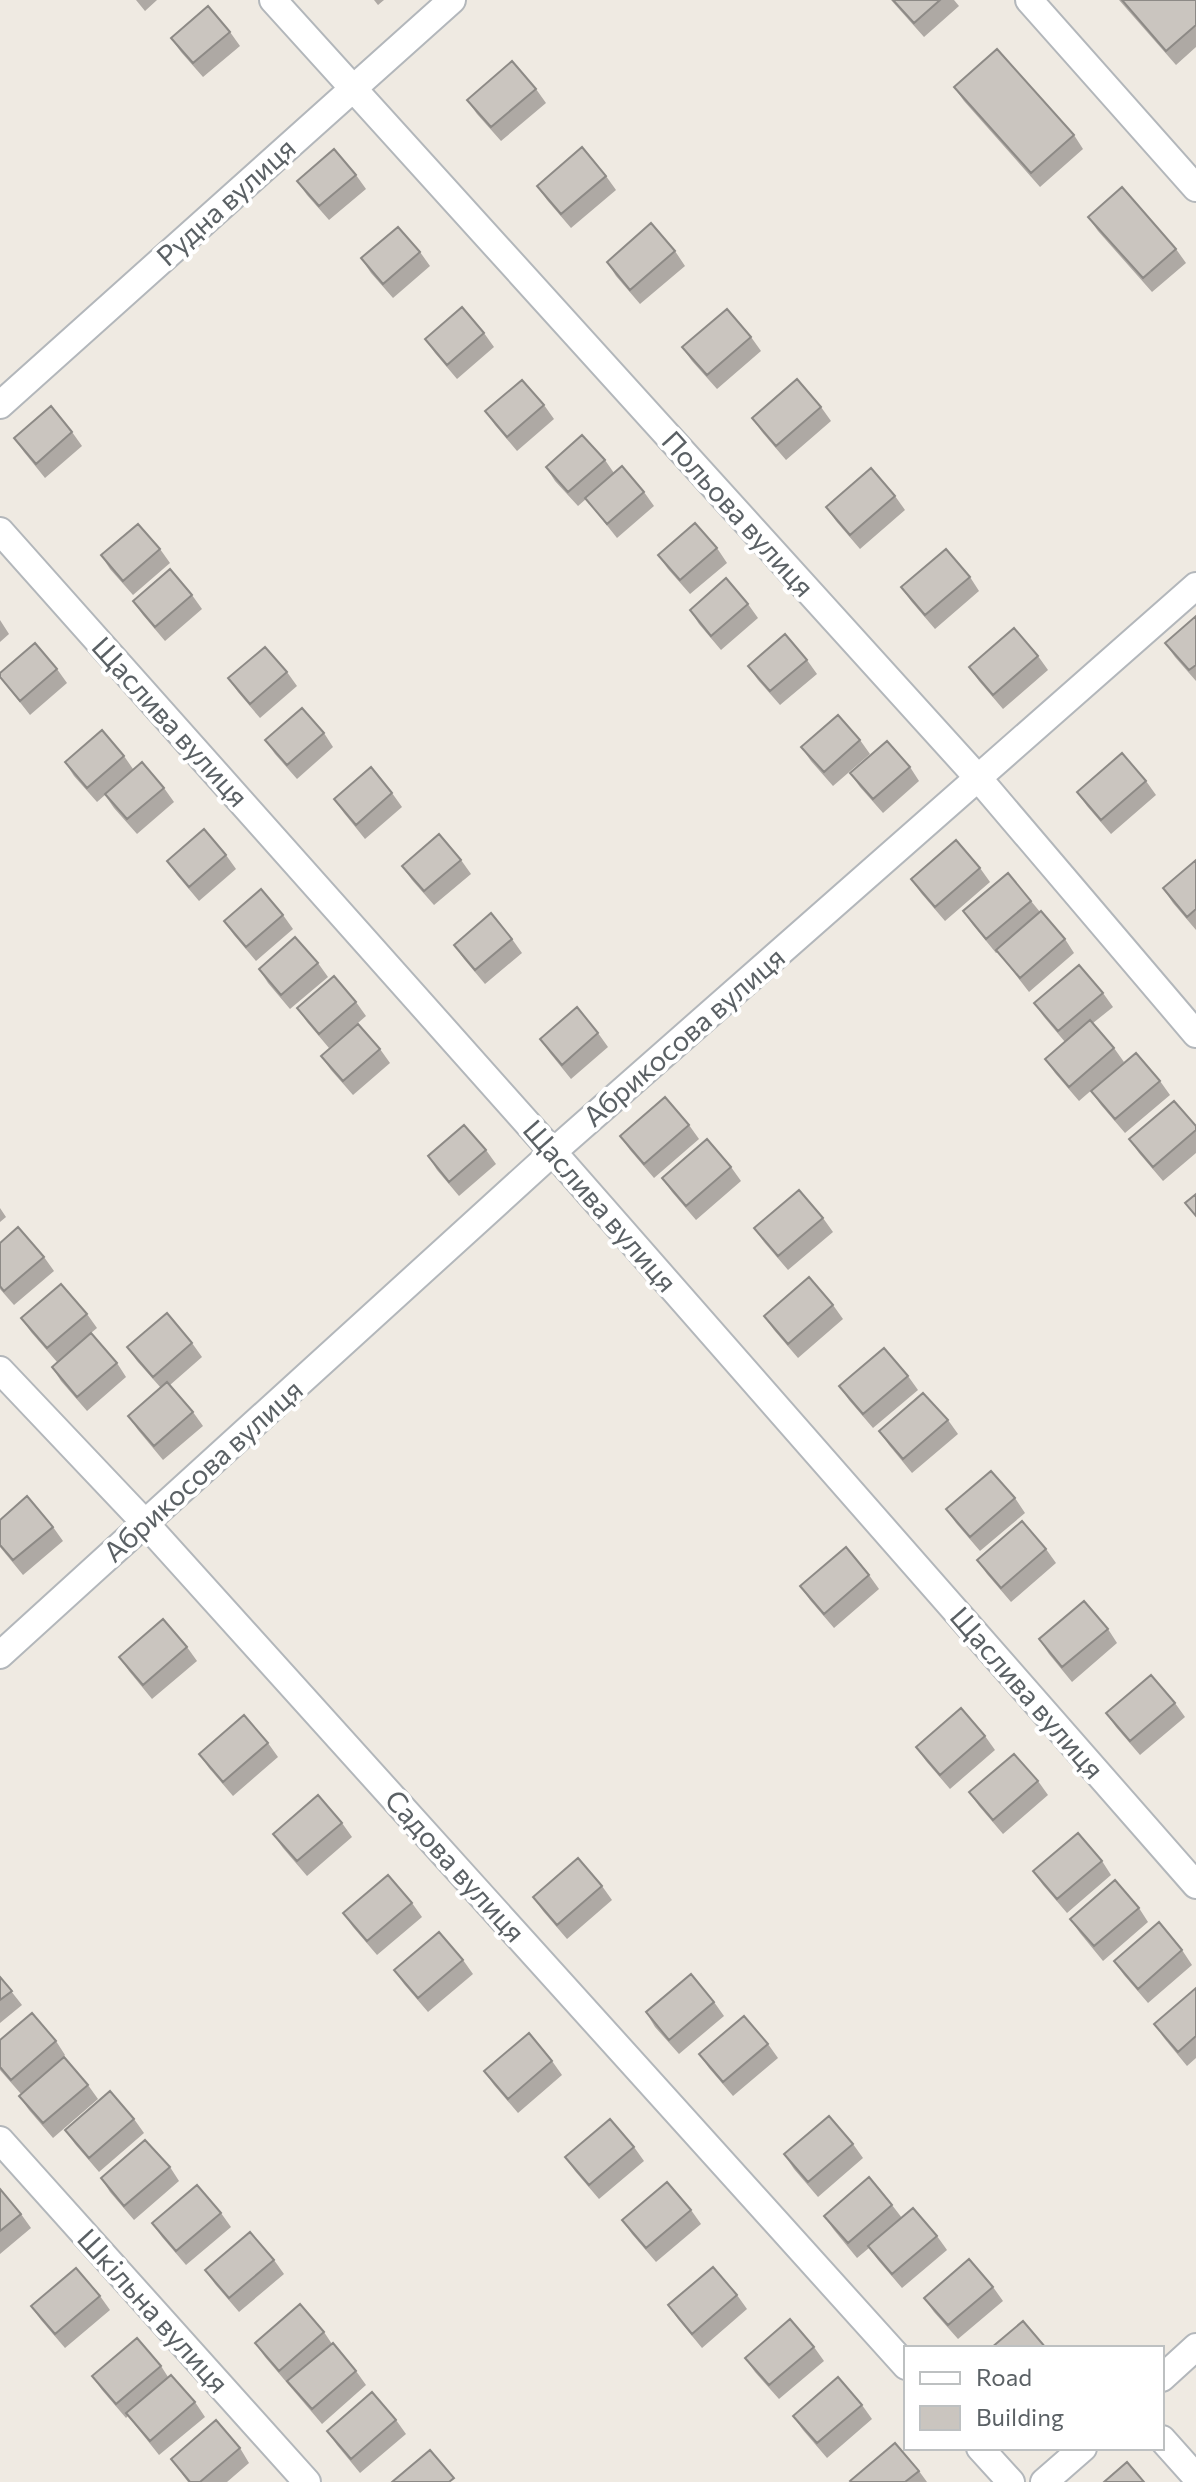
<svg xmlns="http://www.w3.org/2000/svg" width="1196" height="2482" font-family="Commissioner,sans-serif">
	<rect width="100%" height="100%" fill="#efeae2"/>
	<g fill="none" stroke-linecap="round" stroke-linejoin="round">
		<g stroke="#b3b7bb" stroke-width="30">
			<path id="street" d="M273,0L979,779L1196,1034
				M1029,0L1196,188
				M0,405L452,0
				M0,531L553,1152L1196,1885
				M0,1370L146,1524L906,2366
				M0,1655L553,1152L1196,586
				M0,2140L307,2482
				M1162,2378L1196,2347
				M1162,2439L1196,2477
				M980,2448L1011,2482
				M1044,2482L1083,2448"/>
		</g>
		<use href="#street" stroke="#fff" stroke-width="26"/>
	</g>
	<path fill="#aea9a4" d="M136,0H157L145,11Z
		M374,0H384L378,5Z
		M891,0H954L959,6L924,37Z
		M1119,0H1196V47L1176,65Z
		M230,32L240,46L203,77L181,52L171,38Z
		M954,87L1074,135L1083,149L1040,187L964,101Z
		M536,89L546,103L501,141L477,114L467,100Z
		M356,175L366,189L329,220L307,195L297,181Z
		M606,176L616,190L571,228L547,200L537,186Z
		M1088,217L1176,249L1186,263L1152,292L1098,231Z
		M675,251L685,266L640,304L616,276L607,262Z
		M420,252L430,266L393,298L371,273L361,258Z
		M484,333L494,347L457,379L435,353L425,339Z
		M751,337L761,351L717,389L692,361L682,347Z
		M544,405L554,419L517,451L495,425L485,411Z
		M821,407L831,421L786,460L762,432L752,418Z
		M72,432L82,446L45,478L24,452L14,438Z
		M605,460L614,473L644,492L654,506L617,538L586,499L578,506L555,481L546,467Z
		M895,496L905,510L860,549L836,521L826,507Z
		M717,548L727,563L690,594L668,569L658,555Z
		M160,549L170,563L133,595L110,569L101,555Z
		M970,577L979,591L935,629L911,601L901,587Z
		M192,595L202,609L165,641L143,615L133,601Z
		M748,604L758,618L721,650L699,624L690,610Z
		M1196,616V681L1175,657L1165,643Z
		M0,620L9,634L0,642Z
		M1038,656L1048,670L1003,709L979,681L969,667Z
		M807,660L817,674L780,705L758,680L748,666Z
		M57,669L67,683L30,715L0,677Z
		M287,672L297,686L260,718L238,692L228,678Z
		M324,733L333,747L297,779L275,754L265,740Z
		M860,740L870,754L833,786L811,761L801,747Z
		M124,756L133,769L164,788L174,802L137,834L114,808L105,795L97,802L74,776L65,762Z
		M910,767L919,781L883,813L860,787L850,773Z
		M1146,781L1156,795L1111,834L1087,806L1077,792Z
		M392,793L402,807L365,839L344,813L334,799Z
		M226,855L236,869L199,901L177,875L167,861Z
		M461,860L471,874L434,905L412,880L402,866Z
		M1196,860V930L1173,903L1163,888Z
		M980,868L990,882L945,921L921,893L911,879Z
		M1031,901L1040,912L1065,939L1074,953L1029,992L998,952L996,953L973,925L963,911Z
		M283,915L293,929L256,961L234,935L224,921Z
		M512,939L522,953L485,984L464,959L454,945Z
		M318,963L328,977L290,1009L268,983L259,969Z
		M1103,993L1113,1007L1093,1023L1114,1048L1124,1062L1079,1101L1055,1073L1045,1059L1065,1042L1044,1017L1034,1003Z
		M356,1002L366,1016L329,1048L307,1022L297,1008Z
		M598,1033L608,1047L571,1079L550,1053L540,1039Z
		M380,1049L390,1063L353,1095L331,1070L321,1056Z
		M1160,1081L1170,1095L1125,1133L1101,1105L1091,1091Z
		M689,1125L699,1139L654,1178L630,1150L620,1136Z
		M1196,1126V1153L1163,1181L1139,1153L1129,1139Z
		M486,1150L496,1164L459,1196L437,1170L428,1156Z
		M731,1167L741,1181L696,1220L672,1192L662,1178Z
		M0,1208L6,1217L0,1222Z
		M823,1218L833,1232L788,1270L764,1242L754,1228Z
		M0,1243L44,1257L54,1271L14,1305L0,1289Z
		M833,1305L843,1319L798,1358L774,1330L764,1316Z
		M87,1314L97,1328L91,1333L117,1363L126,1377L87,1411L61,1381L52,1367L57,1362L31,1332L21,1318Z
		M192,1343L202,1357L170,1385L193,1412L203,1426L163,1460L138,1430L128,1416L161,1388L137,1361L127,1347Z
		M908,1376L918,1390L873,1428L849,1400L839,1386Z
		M948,1420L958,1434L912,1473L889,1445L879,1431Z
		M1015,1498L1025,1513L980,1551L956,1523L946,1509Z
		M0,1520L53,1527L63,1541L23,1575L0,1547Z
		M1046,1549L1056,1563L1011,1602L987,1574L977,1560Z
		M869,1575L879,1589L834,1628L810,1600L800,1586Z
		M1108,1629L1117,1643L1072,1682L1049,1654L1039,1639Z
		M187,1647L197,1661L152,1699L129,1671L119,1657Z
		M1175,1703L1185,1717L1140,1755L1116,1727L1106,1713Z
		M985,1736L995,1750L950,1789L926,1761L916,1747Z
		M268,1743L278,1757L233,1796L209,1768L199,1754Z
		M1038,1781L1048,1795L1003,1834L979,1806L969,1792Z
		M342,1823L352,1837L307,1876L283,1848L273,1834Z
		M1102,1861L1111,1875L1067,1913L1043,1885L1033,1871Z
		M602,1886L612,1900L567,1939L543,1911L533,1897Z
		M412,1903L422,1917L377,1955L353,1927L343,1913Z
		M1139,1908L1148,1922L1103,1961L1080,1933L1070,1919Z
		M1182,1950L1192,1965L1148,2003L1124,1975L1114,1961Z
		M463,1960L473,1974L428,2012L404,1984L394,1970Z
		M0,1977L22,2005L0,2023Z
		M1196,1988V2058L1187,2066L1164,2038L1154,2024Z
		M714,2002L724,2016L679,2054L655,2027L646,2012Z
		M0,2040L56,2041L65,2055L21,2094L0,2070Z
		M768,2044L778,2058L733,2096L709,2068L699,2054Z
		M552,2061L562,2075L518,2113L494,2085L484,2071Z
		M88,2085L98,2099L53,2138L29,2110L19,2096Z
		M134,2119L144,2133L99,2172L75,2144L65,2130Z
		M853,2144L863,2158L818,2197L794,2169L784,2154Z
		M634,2147L644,2161L599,2199L575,2171L565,2157Z
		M170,2167L179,2181L134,2220L110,2192L101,2178Z
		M0,2189L21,2214L31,2228L0,2254Z
		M892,2205L902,2218L937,2236L947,2250L902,2288L878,2260L869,2248L857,2258L834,2230L824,2216Z
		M691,2210L701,2224L656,2262L632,2234L622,2220Z
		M221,2213L231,2227L186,2265L162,2237L152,2223Z
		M274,2260L284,2274L239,2312L215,2284L205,2270Z
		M993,2287L1003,2301L958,2339L934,2312L924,2298Z
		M737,2295L747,2309L702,2348L678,2319L668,2305Z
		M100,2296L110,2310L65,2348L41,2320L31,2306Z
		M324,2332L332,2344L356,2371L366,2385L322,2424L265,2357L255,2343Z
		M814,2347L824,2361L779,2399L755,2372L745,2358Z
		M161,2366L168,2377L195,2402L205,2417L159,2455L128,2416L126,2418L102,2390L92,2376Z
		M862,2405L872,2419L827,2458L803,2430L793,2416Z
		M396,2420L406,2434L360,2473L337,2445L327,2431Z
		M240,2448L249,2463L227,2482H188L171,2459Z
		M919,2471L927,2482H851Z"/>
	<path fill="#cac5bf" stroke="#8d8a86" stroke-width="2" d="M893,0H940L914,23Z
		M1122,0H1196V25L1166,51Z
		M208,6L230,32L193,63L171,38Z
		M997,49L1074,135L1031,173L954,87Z
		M512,61L536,89L491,127L467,100Z
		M582,147L606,176L561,214L537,186Z
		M334,149L356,175L319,206L297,181Z
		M1122,187L1176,249L1143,278L1088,217Z
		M651,223L675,251L630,290L607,262Z
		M398,227L420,252L383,284L361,258Z
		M462,307L484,333L447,365L425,339Z
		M727,309L751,337L707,375L682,347Z
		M797,379L821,407L776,446L752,418Z
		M522,380L544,405L507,437L485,411Z
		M51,406L72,432L36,464L14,438Z
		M582,435L605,460L568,492L546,467Z
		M622,466L644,492L607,524L585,498Z
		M871,468L895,496L850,535L826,507Z
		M695,523L717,548L680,580L658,555Z
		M138,524L160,549L123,581L101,555Z
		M946,549L970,577L925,615L901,587Z
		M170,569L192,595L155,627L133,601Z
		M726,578L748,604L711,636L690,610Z
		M1196,616V665L1189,670L1165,643Z
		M1014,628L1038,656L993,695L969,667Z
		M785,634L807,660L770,691L748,666Z
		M35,643L57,669L20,701L0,677V673Z
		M265,647L287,672L250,704L228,678Z
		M302,708L324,733L287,765L265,740Z
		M838,715L860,740L824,772L801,747Z
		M102,730L124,756L87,788L65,762Z
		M887,741L910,767L873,799L850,773Z
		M1122,753L1146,781L1101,820L1077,792Z
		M142,762L164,788L127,819L105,794Z
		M371,767L392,793L356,825L334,799Z
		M204,829L226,855L189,887L167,861Z
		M439,834L461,860L424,891L402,866Z
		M956,840L980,868L935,907L911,879Z
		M1196,860V909L1187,917L1163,888Z
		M1008,873L1031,901L986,939L963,911Z
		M261,889L283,915L246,947L224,921Z
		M1041,911L1065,939L1020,978L996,950Z
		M491,913L512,939L475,970L454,945Z
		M295,937L318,963L281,995L259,969Z
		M1079,965L1103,993L1058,1031L1034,1003Z
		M334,976L356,1002L319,1034L297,1008Z
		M577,1007L598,1033L562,1065L540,1039Z
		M1090,1020L1114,1048L1069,1087L1045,1059Z
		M358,1024L380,1049L343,1081L321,1056Z
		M1136,1053L1160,1081L1115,1119L1091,1091Z
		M665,1097L689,1125L644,1164L620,1136Z
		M1174,1101L1196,1126V1130L1153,1167L1129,1139Z
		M464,1125L486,1150L449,1182L428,1156Z
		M707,1139L731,1167L686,1206L662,1178Z
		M799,1190L823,1218L778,1256L754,1228Z
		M1196,1194V1216L1185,1203Z
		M18,1227L44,1257L4,1291L0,1286V1243Z
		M809,1277L833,1305L788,1344L764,1316Z
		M61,1284L87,1314L47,1348L21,1318Z
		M167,1313L192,1343L153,1377L127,1347Z
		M91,1333L117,1363L77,1397L52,1367Z
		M884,1348L908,1376L863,1414L839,1386Z
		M167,1382L193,1412L154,1446L128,1416Z
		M923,1393L948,1420L903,1459L879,1431Z
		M991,1471L1015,1498L970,1537L946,1509Z
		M27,1496L53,1527L13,1560L0,1545V1520Z
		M1022,1521L1046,1549L1001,1588L977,1560Z
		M846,1547L869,1575L824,1614L800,1586Z
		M1084,1601L1108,1629L1062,1667L1039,1639Z
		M163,1619L187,1647L143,1685L119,1657Z
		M1151,1675L1175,1703L1130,1741L1106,1713Z
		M961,1708L985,1736L940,1775L916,1747Z
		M244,1715L268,1743L223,1782L199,1754Z
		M1014,1754L1038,1781L993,1820L969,1792Z
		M318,1795L342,1823L297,1861L273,1834Z
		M1078,1833L1102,1861L1057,1899L1033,1871Z
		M578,1858L602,1886L557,1925L533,1897Z
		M388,1875L412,1903L367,1941L343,1913Z
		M1115,1880L1139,1908L1094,1946L1070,1919Z
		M1159,1922L1182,1950L1138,1989L1114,1961Z
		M439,1932L463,1960L418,1998L394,1970Z
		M691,1974L714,2002L669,2040L646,2012Z
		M0,1977L12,1991L0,2000Z
		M1196,1988V2036L1178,2052L1154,2024Z
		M32,2013L56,2041L11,2080L0,2067V2040Z
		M744,2016L768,2044L723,2082L699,2054Z
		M529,2033L552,2061L508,2099L484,2071Z
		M64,2057L88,2085L43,2123L19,2096Z
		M110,2091L134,2119L89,2158L65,2130Z
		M829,2116L853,2144L808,2182L784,2154Z
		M610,2119L634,2147L589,2185L565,2157Z
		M145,2140L170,2167L124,2206L101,2178Z
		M869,2177L892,2205L848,2243L824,2216Z
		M667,2182L691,2210L646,2248L622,2220Z
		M197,2185L221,2213L176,2251L152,2223Z
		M0,2189L21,2214L0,2231Z
		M913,2208L937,2236L892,2274L868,2246Z
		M250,2232L274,2260L229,2298L205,2270Z
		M969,2259L993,2287L948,2325L924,2298Z
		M713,2267L737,2295L692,2334L668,2305Z
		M76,2268L100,2296L55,2334L31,2306Z
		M300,2304L324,2332L279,2371L255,2343Z
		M790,2319L814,2347L769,2385L745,2358Z
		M1023,2321L1046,2348H991Z
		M137,2338L161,2366L116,2404L92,2376Z
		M333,2343L356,2371L312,2409L287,2381Z
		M171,2375L195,2402L150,2441L126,2413Z
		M838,2377L862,2405L817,2443L793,2416Z
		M372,2392L396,2420L351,2459L327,2431Z
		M216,2420L240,2448L200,2482H190L171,2459Z
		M895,2443L919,2471L905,2482H851L850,2481Z
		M430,2450L454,2478L449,2482H392Z
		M1127,2462L1144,2482H1104Z"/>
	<g text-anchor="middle" stroke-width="8" stroke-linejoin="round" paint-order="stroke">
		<g font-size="28" fill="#5b6165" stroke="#fff">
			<text transform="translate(226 202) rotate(-42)" y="10">Рудна вулиця</text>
			<text transform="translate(738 514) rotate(48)" y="10">Польова вулиця</text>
			<text transform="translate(170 722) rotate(48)" y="10">Щаслива вулиця</text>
			<text transform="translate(684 1037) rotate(-41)" y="10">Абрикосова вулиця</text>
			<text transform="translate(600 1206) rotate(49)" y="10">Щаслива вулиця</text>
			<text transform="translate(203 1471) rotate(-42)" y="10">Абрикосова вулиця</text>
			<text transform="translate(1027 1693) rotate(49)" y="10">Щаслива вулиця</text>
			<text transform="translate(455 1866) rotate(48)" y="10">Садова вулиця</text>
			<text transform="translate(153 2311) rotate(48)" y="10">Шкільна вулиця</text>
		</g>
	</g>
	<rect x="904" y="2346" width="260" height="104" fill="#ffffff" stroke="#bdc0c1" stroke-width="2"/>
	<rect x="920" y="2372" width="40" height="12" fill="#ffffff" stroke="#bdc0c1" stroke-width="2"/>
	<text x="976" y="2386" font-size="24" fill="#5b6165">Road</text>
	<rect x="920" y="2406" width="40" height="24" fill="#cac5bf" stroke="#bdc0c1" stroke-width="2"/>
	<text x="976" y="2426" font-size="24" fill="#5b6165">Building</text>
</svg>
